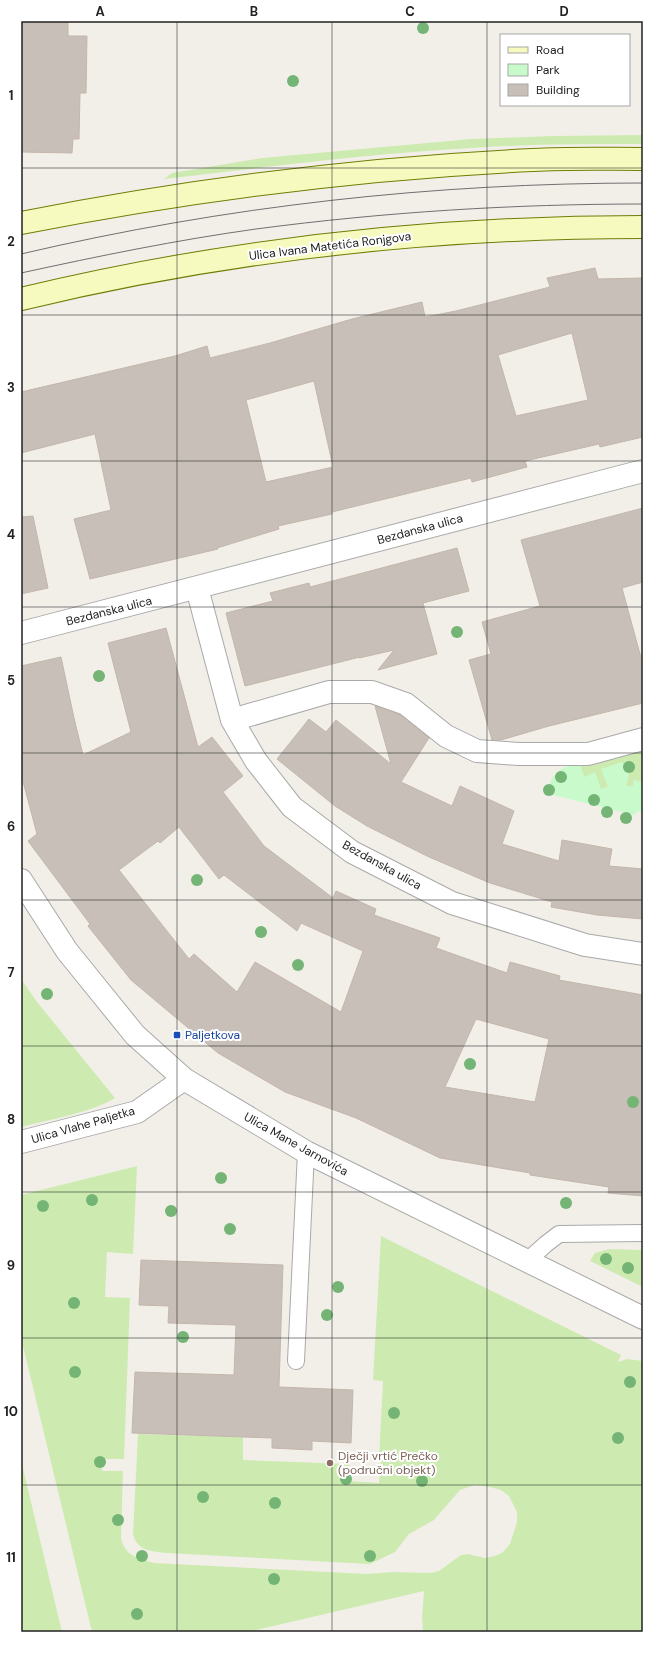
<svg xmlns="http://www.w3.org/2000/svg" width="664" height="1653" font-family="'DM Sans',sans-serif">
	<rect width="100%" height="100%" fill="#f2efe9"/>
	<path fill="#cdebb0" d="M643,135V144C586,144 528,144 471,148C368,154 266,167 164,179L172,173L262,158L471,139L552,136Z
		M641,751L643,758V783L634,780L633,786L608,787L601,789L584,777L579,763Z
		M21,979L37,1002L115,1098C93,1112 48,1120 21,1127Z
		M137,1166L133,1254L107,1252L105,1297L130,1298L124,1459H101L102,1471H123L121,1538C125,1556 137,1558 154,1563L367,1574L393,1572L431,1573L439,1571L461,1555L468,1554L485,1558L495,1556L502,1553L510,1544L517,1522V1512L509,1496L501,1490L490,1487L475,1485L460,1490L434,1520L409,1534L395,1552L370,1564L166,1553C151,1551 137,1551 133,1534L138,1434L243,1437V1460L349,1464L348,1481L379,1483L381,1458H379L383,1381L373,1380L381,1236L621,1355L618,1362L627,1359L643,1361V1632H423L422,1617L424,1591L248,1632H92L21,1338V1195Z
		M609,1249L643,1250V1287L590,1261L595,1253Z
		M21,1460L62,1632H21Z"/>
	<path fill="#c8facc" d="M622,762L629,775L626,786H633L634,780L643,783V812L638,811L634,815L545,793C555,771 556,769 579,763L584,777L595,772L601,789L608,787L601,769Z"/>
	<path fill="#c7bfb8" stroke="#c4b6ab" fill-rule="evenodd" d="M21,21H68V36H87L86,93H80L79,139H73L72,153L21,152Z
		M595,268L598,279L643,278V437L600,447L599,444L525,461L527,467L472,482L471,478L332,512V514L278,526L279,529L217,548L218,549L90,579L74,519L111,510L95,434L21,453V392L175,356L207,346L210,358L270,343L352,319L422,302L425,317L456,311L550,287L547,278ZM572,333L588,400L516,416L498,355ZM314,381L333,467L266,482L246,400Z
		M643,508V582L622,588L643,665V703L549,726L501,740H492L469,660L491,654L482,622L540,606L521,540Z
		M33,516L48,588L21,594V517Z
		M457,548L469,591L423,603L437,654L378,670L394,650L359,658L360,657L245,686L226,613L273,601L270,593L309,583L310,587Z
		M166,628L198,747L212,737L243,776L223,792L264,846L333,898L336,891L376,909L374,915L440,938L436,948L507,973L510,962L560,976L559,980L643,995V1196L608,1193L609,1187L530,1175V1173L440,1158L356,1118L285,1092L218,1053L131,980L88,926L90,924L28,841L37,834L21,774V666L61,657L74,718L83,755L131,732L108,643ZM179,827L219,879L224,875L297,931L301,923L363,951L341,1012L255,962L237,992L194,954L189,959L119,870L158,841L160,843ZM476,1019L549,1039L535,1102L445,1087Z
		M375,706L400,715L429,738L401,782L452,806L460,786L514,811L502,844L559,861L562,840L612,849L609,866L643,869V919L597,915L551,907L552,902L490,883L429,857L367,826L335,806L277,759L309,719L326,732L336,720L391,764Z
		M141,1260L283,1265L279,1387L353,1390L351,1443L312,1441V1450L272,1448V1438L132,1433L135,1372L234,1375L236,1325L168,1323L169,1306L139,1305Z"/>
	<g fill="none" stroke-linecap="round" stroke-linejoin="round">
		<g stroke="#a9a9a9" stroke-width="18">
			<path id="lane" d="M527,1261L546,1244L559,1234L643,1233
				M296,1361L306,1152"/>
		</g>
		<g stroke="#a9a9a9" stroke-width="24">
			<path id="street" d="M197,588L232,720L256,761L292,807L352,852L452,903L585,945L643,954
				M21,633L643,471
				M232,720L329,692H372L406,704L446,736L477,751L519,754H588L643,739
				M21,880L67,951L135,1035L184,1079L306,1152L643,1318
				M21,1142L137,1112L184,1079"/>
		</g>
		<g stroke="#707d05" stroke-width="24">
			<path id="secondary" d="M21,223C190,190 361,168 533,160C569,158 606,159 643,159
				M21,299C224,250 434,227 643,227"/>
		</g>
		<use href="#lane" stroke="#fff" stroke-width="16"/>
		<use href="#street" stroke="#fff" stroke-width="22"/>
		<use href="#secondary" stroke="#f7fabf" stroke-width="22"/>
		<path stroke="#707070" stroke-width="1" d="M21,254C226,206 433,183 643,183
			M21,273C99,256 177,240 256,229C385,212 514,204 643,204"/>
	</g>
	<g fill="#74b475">
		<circle cx="423" cy="28" r="6"/>
		<circle cx="293" cy="81" r="6"/>
		<circle cx="457" cy="632" r="6"/>
		<circle cx="99" cy="676" r="6"/>
		<circle cx="629" cy="767" r="6"/>
		<circle cx="561" cy="777" r="6"/>
		<circle cx="549" cy="790" r="6"/>
		<circle cx="594" cy="800" r="6"/>
		<circle cx="607" cy="812" r="6"/>
		<circle cx="626" cy="818" r="6"/>
		<circle cx="197" cy="880" r="6"/>
		<circle cx="261" cy="932" r="6"/>
		<circle cx="298" cy="965" r="6"/>
		<circle cx="47" cy="994" r="6"/>
		<circle cx="470" cy="1064" r="6"/>
		<circle cx="633" cy="1102" r="6"/>
		<circle cx="221" cy="1178" r="6"/>
		<circle cx="92" cy="1200" r="6"/>
		<circle cx="566" cy="1203" r="6"/>
		<circle cx="43" cy="1206" r="6"/>
		<circle cx="171" cy="1211" r="6"/>
		<circle cx="230" cy="1229" r="6"/>
		<circle cx="606" cy="1259" r="6"/>
		<circle cx="628" cy="1268" r="6"/>
		<circle cx="338" cy="1287" r="6"/>
		<circle cx="74" cy="1303" r="6"/>
		<circle cx="327" cy="1315" r="6"/>
		<circle cx="183" cy="1337" r="6"/>
		<circle cx="75" cy="1372" r="6"/>
		<circle cx="630" cy="1382" r="6"/>
		<circle cx="394" cy="1413" r="6"/>
		<circle cx="618" cy="1438" r="6"/>
		<circle cx="100" cy="1462" r="6"/>
		<circle cx="346" cy="1479" r="6"/>
		<circle cx="422" cy="1481" r="6"/>
		<circle cx="203" cy="1497" r="6"/>
		<circle cx="275" cy="1503" r="6"/>
		<circle cx="118" cy="1520" r="6"/>
		<circle cx="142" cy="1556" r="6"/>
		<circle cx="370" cy="1556" r="6"/>
		<circle cx="274" cy="1579" r="6"/>
		<circle cx="137" cy="1614" r="6"/>
	</g>
	<path fill="none" stroke="#222" stroke-width="1" stroke-opacity="0.55" d="M177,21V1632M332,21V1632M487,21V1632M21,168H643M21,315H643M21,461H643M21,607H643M21,753H643M21,900H643M21,1046H643M21,1192H643M21,1338H643M21,1485H643"/>
	<rect fill="#1a4fb4" stroke="#fff" stroke-width="1.5" x="173" y="1031" width="8" height="8" rx="2"/>
	<circle fill="#8d6e63" stroke="#fff" stroke-width="1.5" cx="330" cy="1463" r="4"/>
	<g text-anchor="middle" stroke-width="4" stroke-linejoin="round" paint-order="stroke">
		<g font-size="12" fill="#222" stroke="#fff">
			<text transform="translate(330 246) rotate(-7)" y="4">Ulica Ivana Matetića Ronjgova</text>
			<text transform="translate(420 529) rotate(-15)" y="4">Bezdanska ulica</text>
			<text transform="translate(109 611) rotate(-14)" y="4">Bezdanska ulica</text>
			<text transform="translate(382 865) rotate(29)" y="4">Bezdanska ulica</text>
			<text transform="translate(83 1125) rotate(-16)" y="4">Ulica Vlahe Paljetka</text>
			<text transform="translate(296 1144) rotate(29)" y="4">Ulica Mane Jarnovića</text>
		</g>
		<g font-size="12" fill="#164399" stroke="#fff" text-anchor="start">
			<text x="185" y="1039">Paljetkova</text>
		</g>
		<g font-size="12" fill="#785e54" stroke="#fff" text-anchor="start">
			<text x="338" y="1460">Dječji vrtić Prečko<tspan x="338" dy="14">(područni objekt)</tspan></text>
		</g>
	</g>
	<rect width="664" height="1653" fill="none" stroke="#ffffff" stroke-width="44"/>
	<rect x="500" y="34" width="130" height="72" fill="#ffffff" stroke="#a7a7a7"/>
	<rect x="508" y="47" width="20" height="6" fill="#f7fabf" stroke="#a7a7a7"/>
	<text x="536" y="54" font-size="12" fill="#222222">Road</text>
	<rect x="508" y="64" width="20" height="12" fill="#c8facc" stroke="#a7a7a7"/>
	<text x="536" y="74" font-size="12" fill="#222222">Park</text>
	<rect x="508" y="84" width="20" height="12" fill="#c7bfb8" stroke="#a7a7a7"/>
	<text x="536" y="94" font-size="12" fill="#222222">Building</text>
	<rect x="22" y="22" width="620" height="1609" fill="none" stroke="#222" stroke-width="1.5"/>
	<g font-size="13" text-anchor="middle" font-weight="bold" fill="#222">
		<text x="100" y="16">A</text>
		<text x="254" y="16">B</text>
		<text x="410" y="16">C</text>
		<text x="564" y="16">D</text>
		<text x="11" y="100">1</text>
		<text x="11" y="246">2</text>
		<text x="11" y="392">3</text>
		<text x="11" y="539">4</text>
		<text x="11" y="685">5</text>
		<text x="11" y="831">6</text>
		<text x="11" y="977">7</text>
		<text x="11" y="1124">8</text>
		<text x="11" y="1270">9</text>
		<text x="11" y="1416">10</text>
		<text x="11" y="1562">11</text>
	</g>
</svg>
